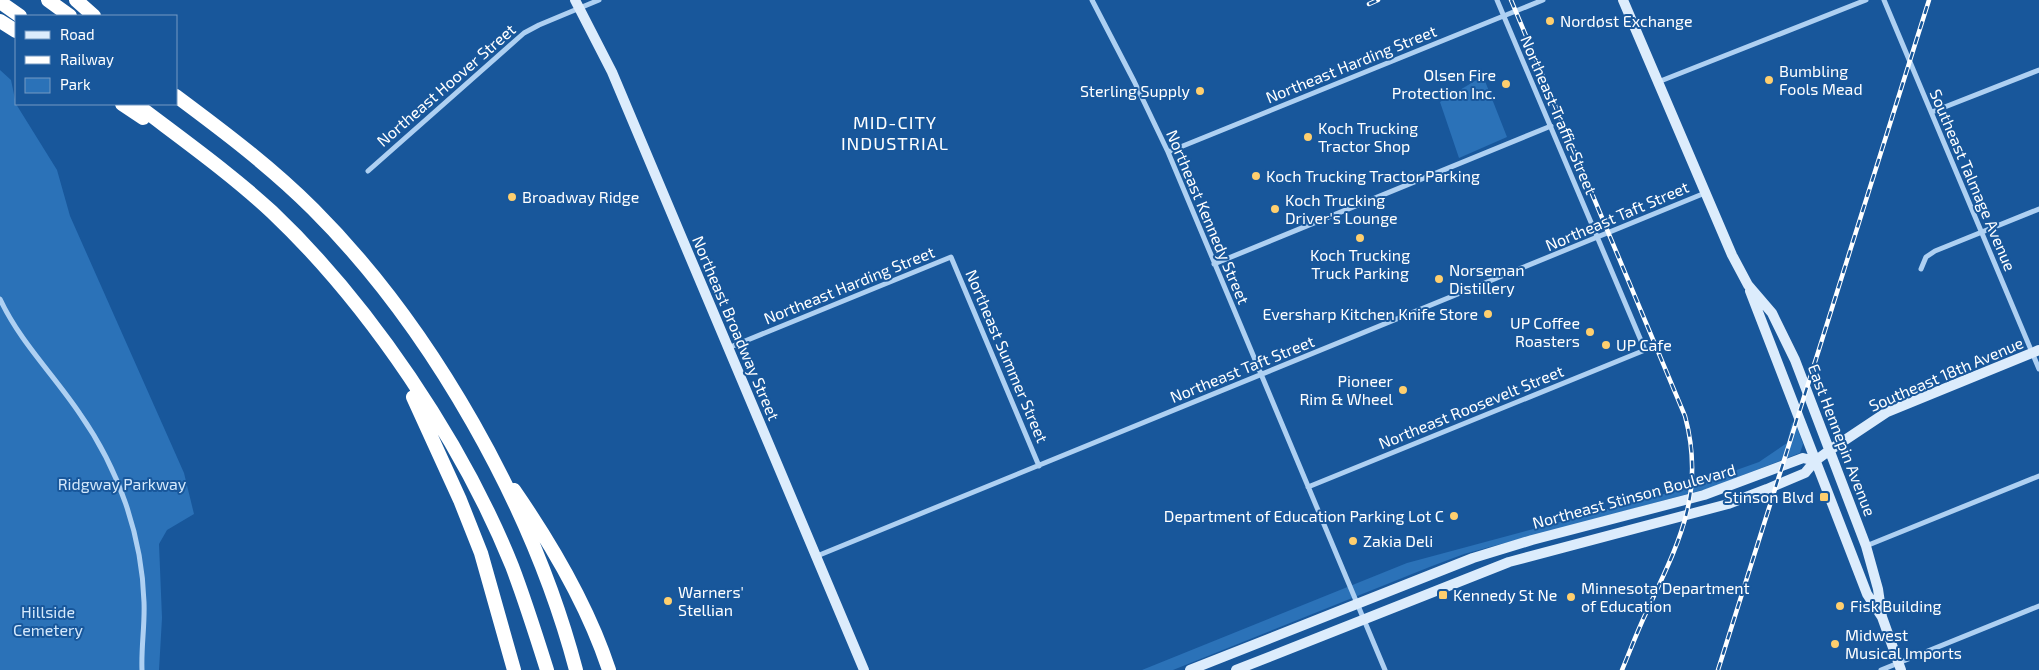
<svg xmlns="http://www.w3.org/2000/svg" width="2039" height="670" font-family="'Exo 2',sans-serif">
	<rect width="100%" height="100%" fill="#18579b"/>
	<path fill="#2b72b8" d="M0,70L11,80L16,104L57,170L70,216L184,473L194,514L167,530L159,544L162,618L159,670H0Z
		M1483,76L1507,137L1459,158L1440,102Z
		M1795,422L1803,444L1800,453L1710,488L1464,554L1432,566L1173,670H1142L1407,563L1686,488L1759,462L1787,443L1792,423Z"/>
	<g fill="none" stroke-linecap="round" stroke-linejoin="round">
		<path stroke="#aed0f2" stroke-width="5" d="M1092,0L1134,81L1168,152L1385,670
			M1884,0L2039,369
			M1658,82L1866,0
			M1932,112L2039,70
			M1168,152L1543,0
			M368,171L524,33L539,25L599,0
			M1214,264L1551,126
			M1921,269L1926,257L1935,251L2039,209
			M0,299C20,342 54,375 80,414C118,468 142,535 144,602C145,625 141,647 142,670
			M728,348L951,257L1039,466
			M1308,487L1645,350L1497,0
			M1866,546L2039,476
			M817,556L1705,193
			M1881,670L2039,606"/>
		<path stroke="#dcecfc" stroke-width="10" d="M575,0L612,72L864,670
			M1623,0L1732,255L1748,285L1772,313L1795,360L1866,546L1878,589L1882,617
			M1750,291L1867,594L1882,617L1901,670
			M1190,670L1473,558L1532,540L1704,495L1803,458L1815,461
			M1236,670L1509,562L1728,504L1767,489L1805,473L1815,461L1830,450L1887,412L2039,350"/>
		<path stroke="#fff" stroke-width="14" d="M48,0L70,16
			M76,0L94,16
			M0,2L20,16
			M0,21L16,31
			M176,96C223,131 271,167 313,209C432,328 533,507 576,670
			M122,104L143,118
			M136,104C182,139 230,173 272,212C369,304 462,442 512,566C525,600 536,635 547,670
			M413,397L460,500L481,553L514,670
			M514,490C552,545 588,606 609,670"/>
		<g stroke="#fff" stroke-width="4.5">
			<path id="rail" d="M1511,0L1685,416C1706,494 1678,544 1646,613C1637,632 1630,651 1622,670
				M1369,4L1378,0
				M1718,670L1929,0"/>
		</g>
		<use href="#rail" stroke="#18579b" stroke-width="2.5" stroke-dasharray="8" stroke-linecap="butt"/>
	</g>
	<g fill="#ffcf6e" stroke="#18579b" stroke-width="2">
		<circle cx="1550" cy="21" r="5"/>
		<circle cx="1769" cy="80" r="5"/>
		<circle cx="1506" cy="84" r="5"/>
		<circle cx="1200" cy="91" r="5"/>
		<circle cx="1308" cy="137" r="5"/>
		<circle cx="1256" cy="176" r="5"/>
		<circle cx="512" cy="197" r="5"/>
		<circle cx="1275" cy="209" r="5"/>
		<circle cx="1360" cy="238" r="5"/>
		<circle cx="1439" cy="279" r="5"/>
		<circle cx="1488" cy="314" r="5"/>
		<circle cx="1590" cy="332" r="5"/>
		<circle cx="1606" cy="345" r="5"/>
		<circle cx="1403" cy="390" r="5"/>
		<rect x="1819" y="492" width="10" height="10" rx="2.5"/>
		<circle cx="1454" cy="516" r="5"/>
		<circle cx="1353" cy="541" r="5"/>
		<rect x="1438" y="590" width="10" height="10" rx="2.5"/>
		<circle cx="1571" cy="597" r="5"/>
		<circle cx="668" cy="601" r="5"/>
		<circle cx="1840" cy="606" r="5"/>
		<circle cx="1835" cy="644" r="5"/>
	</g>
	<g text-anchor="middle" stroke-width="4" stroke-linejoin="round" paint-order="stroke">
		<g font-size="16" fill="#fff" stroke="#18579b" text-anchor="start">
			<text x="1560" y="27">Nordøst Exchange</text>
			<text x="1779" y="77">Bumbling<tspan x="1779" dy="18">Fools Mead</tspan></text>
			<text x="1496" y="81" text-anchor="end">Olsen Fire<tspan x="1496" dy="18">Protection Inc.</tspan></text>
			<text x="1190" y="97" text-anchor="end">Sterling Supply</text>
			<text x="1318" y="134">Koch Trucking<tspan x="1318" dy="18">Tractor Shop</tspan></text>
			<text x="1266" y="182">Koch Trucking Tractor Parking</text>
			<text x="522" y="203">Broadway Ridge</text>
			<text x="1285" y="206">Koch Trucking<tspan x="1285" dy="18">Driver's Lounge</tspan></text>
			<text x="1360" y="261" text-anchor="middle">Koch Trucking<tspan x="1360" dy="18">Truck Parking</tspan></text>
			<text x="1449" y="276">Norseman<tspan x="1449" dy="18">Distillery</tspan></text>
			<text x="1478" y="320" text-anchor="end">Eversharp Kitchen Knife Store</text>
			<text x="1580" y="329" text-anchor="end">UP Coffee<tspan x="1580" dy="18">Roasters</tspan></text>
			<text x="1616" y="351">UP Cafe</text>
			<text x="1393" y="387" text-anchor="end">Pioneer<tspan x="1393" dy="18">Rim &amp; Wheel</tspan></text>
			<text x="1814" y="503" text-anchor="end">Stinson Blvd</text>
			<text x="1444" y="522" text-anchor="end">Department of Education Parking Lot C</text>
			<text x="1363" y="547">Zakia Deli</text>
			<text x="1581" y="594">Minnesota Department<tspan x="1581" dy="18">of Education</tspan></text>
			<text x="678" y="598">Warners'<tspan x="678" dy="18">Stellian</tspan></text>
			<text x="1453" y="601">Kennedy St Ne</text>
			<text x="1850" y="612">Fisk Building</text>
			<text x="1845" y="641">Midwest<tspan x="1845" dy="18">Musical Imports</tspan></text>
		</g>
		<g font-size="16" fill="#fff" stroke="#18579b">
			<text transform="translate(1351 64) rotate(-22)" y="6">Northeast Harding Street</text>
			<text transform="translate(446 85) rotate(-41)" y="6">Northeast Hoover Street</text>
			<text transform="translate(1559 115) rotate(67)" y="6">Northeast Traffic Street</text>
			<text transform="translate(1973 180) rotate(67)" y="6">Southeast Talmage Avenue</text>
			<text transform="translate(1617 216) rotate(-23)" y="6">Northeast Taft Street</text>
			<text transform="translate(1208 217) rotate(67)" y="6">Northeast Kennedy Street</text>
			<text transform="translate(849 285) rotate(-22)" y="6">Northeast Harding Street</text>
			<text transform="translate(736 328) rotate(67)" y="6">Northeast Broadway Street</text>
			<text transform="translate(1007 356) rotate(67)" y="6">Northeast Summer Street</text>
			<text transform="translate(1242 369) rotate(-22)" y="6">Northeast Taft Street</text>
			<text transform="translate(1946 374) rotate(-23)" y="6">Southeast 18th Avenue</text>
			<text transform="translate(1471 407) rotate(-22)" y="6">Northeast Roosevelt Street</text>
			<text transform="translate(1842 440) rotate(69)" y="6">East Hennepin Avenue</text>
			<text transform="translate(1634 496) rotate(-15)" y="6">Northeast Stinson Boulevard</text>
		</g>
		<g font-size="16" fill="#d5e9fc" stroke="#18579b">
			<text x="122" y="490">Ridgway Parkway</text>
			<text x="48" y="618">Hillside<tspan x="48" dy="18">Cemetery</tspan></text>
		</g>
		<g font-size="18" letter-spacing="1" fill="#fff" stroke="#18579b">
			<text x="895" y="129">MID-CITY<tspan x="895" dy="21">INDUSTRIAL</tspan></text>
		</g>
	</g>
	<rect x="15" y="15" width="162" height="90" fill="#18579b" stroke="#749ac3"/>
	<rect x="25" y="31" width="25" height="8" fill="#dcecfc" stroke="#749ac3"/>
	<text x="60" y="40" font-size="15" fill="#ffffff">Road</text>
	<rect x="25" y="56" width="25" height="8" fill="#ffffff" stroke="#749ac3"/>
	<text x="60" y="65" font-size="15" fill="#ffffff">Railway</text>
	<rect x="25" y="78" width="25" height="15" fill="#2b72b8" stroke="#749ac3"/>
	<text x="60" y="90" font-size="15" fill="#ffffff">Park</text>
</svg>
